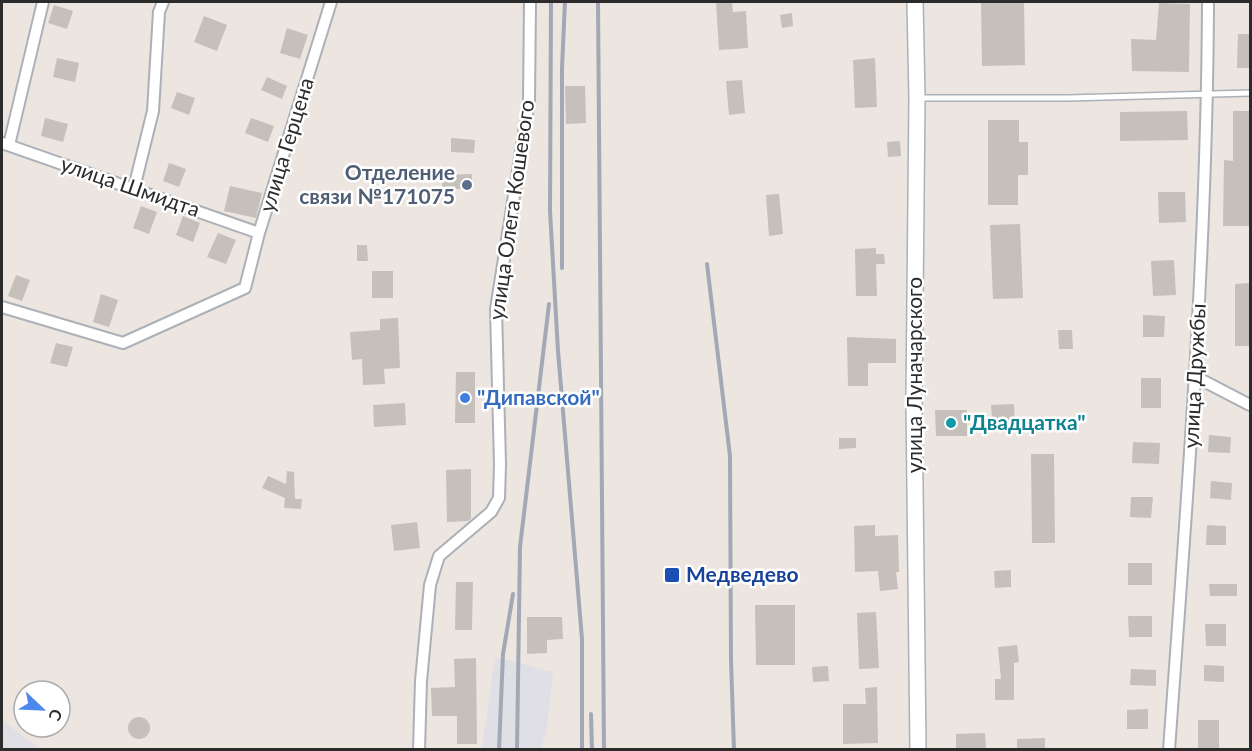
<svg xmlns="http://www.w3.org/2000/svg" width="1252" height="751" font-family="Lato,sans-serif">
	<rect width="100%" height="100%" fill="#ece5e0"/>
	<path fill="#e0dfe6" d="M495,657L553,672L547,728L541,749H482Z
		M2,720L40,749H2Z"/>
	<path fill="#c5c0bb" d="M716,2H732L733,12L746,11L748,48L719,50Z
		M981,2H1024L1025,65L982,66Z
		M1159,3L1190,4L1189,72L1132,71L1131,39L1156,40Z
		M54,5L73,11L67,29L48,23Z
		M792,13L793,26L782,28L780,15Z
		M204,16L227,25L217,51L194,42Z
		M287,28L308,35L300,59L280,53Z
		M1238,34H1251V68H1237Z
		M57,58L79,63L75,82L53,77Z
		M875,58L877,107L855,108L853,60Z
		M267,77L287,86L282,99L261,90Z
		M742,80L745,113L729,115L726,81Z
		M565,86H585L586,123L566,124Z
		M177,92L195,98L189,115L171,108Z
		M1187,111L1188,140L1120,141V112Z
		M1233,111H1251L1249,161H1251V226H1223L1224,160L1233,161Z
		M45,118L68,124L63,142L41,136Z
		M251,118L274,126L268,142L245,133Z
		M988,120H1019V142H1028V175H1018V205H988Z
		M451,138L475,140L474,153L451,152Z
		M900,141L901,156L888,157L887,142Z
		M169,163L186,169L179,187L163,181Z
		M472,174V188L442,190V175Z
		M230,186L262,193L256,218L224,211Z
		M1158,192H1185L1186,222L1159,223Z
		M779,194L783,234L769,236L766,195Z
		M141,206L157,212L149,234L133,228Z
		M183,216L200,223L193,242L176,235Z
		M1020,224L1023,298L993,299L990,225Z
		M218,233L236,240L226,264L207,257Z
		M357,245H367L368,261H357Z
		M876,248V254H884L885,264H876L877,296H856L855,249Z
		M1174,260L1176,295L1153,296L1151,261Z
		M372,271H393V298H372Z
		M16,275L30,280L22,301L8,296Z
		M1251,283V346H1235V284Z
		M101,294L118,300L109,327L93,322Z
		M1143,315L1165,316L1164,337H1143Z
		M398,318L400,368L384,369L385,384L363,385L362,359L352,360L350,332L380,330V319Z
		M1058,330H1072L1073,349H1059Z
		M847,337L896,339V363H868V386H848Z
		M56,343L73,347L67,367L50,363Z
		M456,372H475V423H455Z
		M1141,378H1161V408H1141Z
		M405,403L406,425L374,427L373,405Z
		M1014,404L1015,430L993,431L991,405Z
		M935,410H967V436H936Z
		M1209,435L1231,437L1230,453L1208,452Z
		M839,438H856V448L839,449Z
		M1133,442L1160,443L1159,464L1132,463Z
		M1031,454H1054L1055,543H1032Z
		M471,469V519L468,521L447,522L446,470Z
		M287,471L294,472L295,499H302L301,509L284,508L285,498L262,488L268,476L286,484Z
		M1211,481L1232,483L1231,500L1210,498Z
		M1131,497H1153L1151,518L1130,517Z
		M417,522L420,548L394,551L391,525Z
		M875,525V536L898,535L899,572H896L898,589L880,591L878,571L855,572L854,526Z
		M1207,525L1226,526V545H1206Z
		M1128,563H1152V585H1128Z
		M1011,570V587L995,588L994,571Z
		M456,582H473L472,630H455Z
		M1209,584H1237V596H1210Z
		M755,605H795V665H756Z
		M876,612L879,668L859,669L857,613Z
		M1128,616H1152V637H1129Z
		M527,617H562L563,639L547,640V653L527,654Z
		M1205,624H1226V646H1206Z
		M1017,645L1019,662L1014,663V700H995V679H1001L998,647Z
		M476,658L477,744H457V716H432L431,688L455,687L454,659Z
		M1204,665L1224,666V682L1204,681Z
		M828,666L829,681L813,682L812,667Z
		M1131,669L1156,670V686L1130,685Z
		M877,687L878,743L843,744V704H866L865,688Z
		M1148,709V729H1127V710Z
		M128 728a11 11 0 1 1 22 0a11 11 0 1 1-22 0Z
		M1198,720H1219V750H1198Z
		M985,733L986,750H956V734Z
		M1045,738V750H1017V739Z"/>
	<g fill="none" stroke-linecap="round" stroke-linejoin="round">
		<g stroke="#acb0b7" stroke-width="8">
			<path id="lane" d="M919,98H1068L1250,93"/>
		</g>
		<g stroke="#acb0b7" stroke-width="14">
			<path id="street" d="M2,143L259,233
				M9,145L43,2
				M134,188L153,111L159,12L163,2
				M2,307L123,343L245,288L259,233L331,2
				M1196,377L1250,405
				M419,750L421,681L430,585L439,556L491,512L499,498L500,464L496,309L529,101L530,2
				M1169,750C1187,500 1207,251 1208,2"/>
		</g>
		<g stroke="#acb0b7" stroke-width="18">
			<path id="secondary" d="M915,2L917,98L914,400L918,750"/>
		</g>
		<use href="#lane" stroke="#fff" stroke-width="5"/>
		<use href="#street" stroke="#fff" stroke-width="10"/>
		<use href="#secondary" stroke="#fff" stroke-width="15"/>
		<path stroke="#a2a8b5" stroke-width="4" d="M551,2L550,211L558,351L582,639V750
			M598,2L604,750
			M707,264L730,456L731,660L734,750
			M562,268V68L565,2
			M591,714L592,750
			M499,750L503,654L513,594
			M517,750L520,547L549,304"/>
	</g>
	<circle fill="#5c6f8a" stroke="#fff" stroke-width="2" cx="467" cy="185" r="6"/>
	<circle fill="#3f7fe0" stroke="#fff" stroke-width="2" cx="465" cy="398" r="6"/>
	<circle fill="#0f9aa8" stroke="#fff" stroke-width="2" cx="951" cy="423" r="6"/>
	<rect fill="#1a4fb4" stroke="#fff" stroke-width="2" x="664" y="567" width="16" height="16" rx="3"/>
	<g text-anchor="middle" stroke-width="5" stroke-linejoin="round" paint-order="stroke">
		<g font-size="21" fill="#2c2c2c" stroke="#fff">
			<text transform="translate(287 145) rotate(-73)" y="7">улица Герцена</text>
			<text transform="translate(130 187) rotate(19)" y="7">улица Шмидта</text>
			<text transform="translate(512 210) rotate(-82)" y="7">улица Олега Кошевого</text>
			<text transform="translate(915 375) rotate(-90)" y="7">улица Луначарского</text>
			<text transform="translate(1195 376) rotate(-87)" y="7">улица Дружбы</text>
		</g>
		<g font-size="21" font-weight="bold" fill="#4e5e75" stroke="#fff" text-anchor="end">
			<text x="455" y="180">Отделение<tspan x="455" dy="24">связи №171075</tspan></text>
		</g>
		<g font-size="21" font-weight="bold" fill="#366cbe" stroke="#fff" text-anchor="start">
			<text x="477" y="405">"Дипавской"</text>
		</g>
		<g font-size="21" font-weight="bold" fill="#0d838f" stroke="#fff" text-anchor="start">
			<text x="963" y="430">"Двадцатка"</text>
		</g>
		<g font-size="21" font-weight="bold" fill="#164399" stroke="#fff" text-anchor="start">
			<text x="686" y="582">Медведево</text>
		</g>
	</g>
	<rect width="1252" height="751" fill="none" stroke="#2c2c2c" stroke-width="6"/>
	<g transform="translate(42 709) rotate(113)"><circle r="28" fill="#ffffff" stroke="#ababab" stroke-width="1.5"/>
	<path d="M0-4.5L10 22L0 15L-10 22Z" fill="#4d88ec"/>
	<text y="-9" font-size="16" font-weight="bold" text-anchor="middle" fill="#2c2c2c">С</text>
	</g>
</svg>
